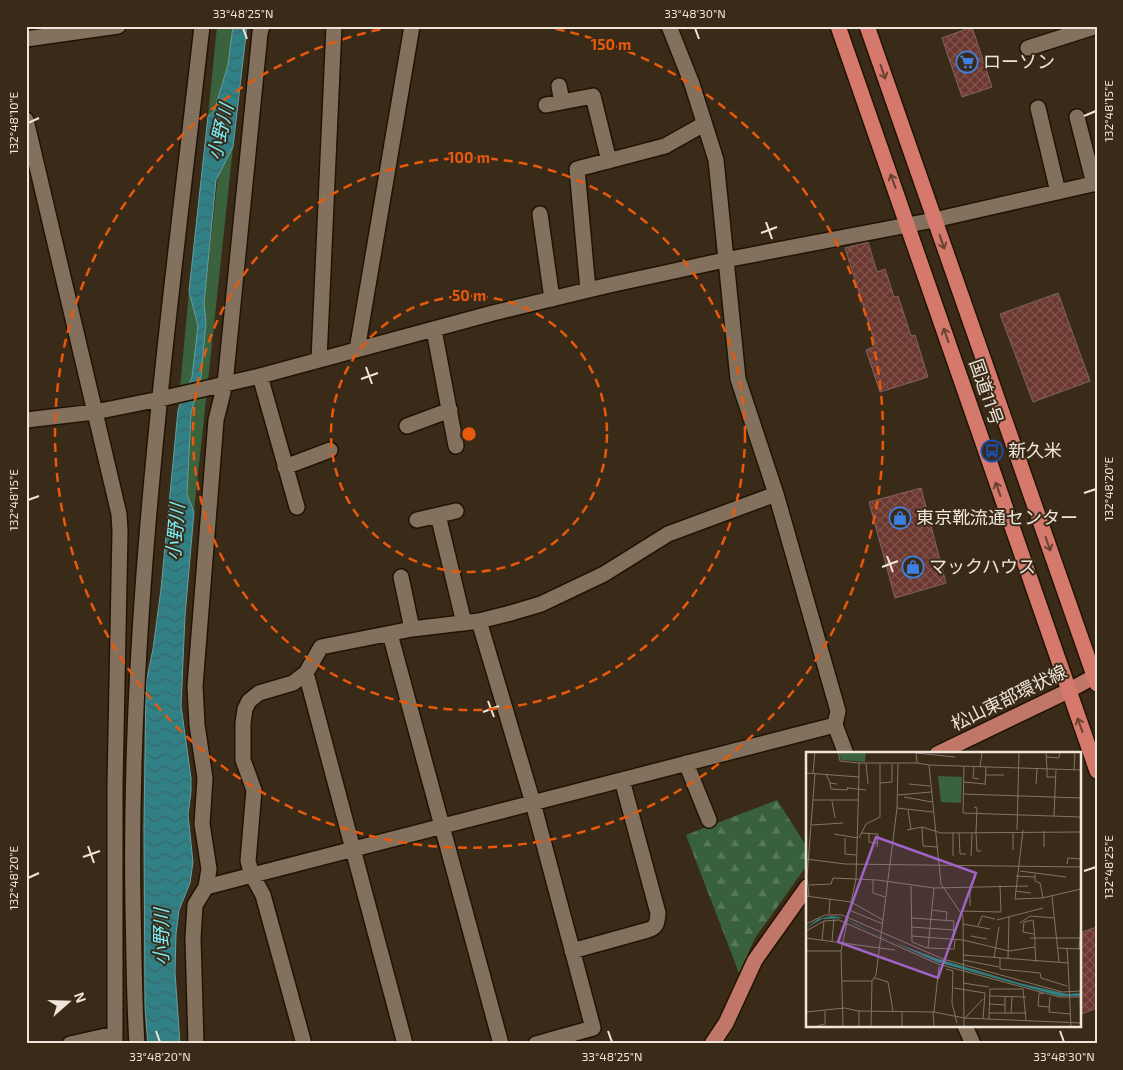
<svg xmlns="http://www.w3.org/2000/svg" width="1123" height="1070" font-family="'Exo 2','Noto Sans JP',sans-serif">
	<defs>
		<pattern id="forest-firs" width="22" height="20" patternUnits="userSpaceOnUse" patternTransform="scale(1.25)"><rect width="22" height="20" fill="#38613b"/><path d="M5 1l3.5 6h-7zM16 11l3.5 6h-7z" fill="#557857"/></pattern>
		<pattern id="water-waves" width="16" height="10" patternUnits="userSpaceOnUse" patternTransform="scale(1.25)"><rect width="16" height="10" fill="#308085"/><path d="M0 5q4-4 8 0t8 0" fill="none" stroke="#3a686a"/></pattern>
		<pattern id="building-cross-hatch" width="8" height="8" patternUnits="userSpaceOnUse" patternTransform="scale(1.25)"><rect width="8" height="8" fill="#6b372e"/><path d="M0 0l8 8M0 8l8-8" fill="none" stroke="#80544c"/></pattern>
	</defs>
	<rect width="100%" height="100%" fill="#3a2b19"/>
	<path fill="#39623d" d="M217,26H233L228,65L214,111L208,116Z
		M233,147L194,512L187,494L191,413L201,377L206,322L204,304L218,176Z
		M189,291L198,326L192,377L178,410Z"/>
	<path fill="url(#forest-firs)" d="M777,800L807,847V865L755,938L739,973L686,835Z"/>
	<path fill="url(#water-waves)" stroke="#699e9e" d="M233,26H247L233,147L216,180L204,304L206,322L201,377L191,413L187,494L194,512L185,616L181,706L191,778V791L188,815L193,862L190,883L179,910L176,934L175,972L180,1044H148L145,1009L144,826L146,683L153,649L161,589L178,410L192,377L198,326L189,291L208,116L214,111L228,65Z"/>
	<path fill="url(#building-cross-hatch)" stroke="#7f645e" d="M972,27L992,87L962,97L942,38Z
		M868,242L877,272L885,269L894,297L898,296L911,336L915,335L928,377L880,392L866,350L876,346L845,248Z
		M1058,293L1090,381L1033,402L1000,314Z
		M921,488L946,583L895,598L869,502Z
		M1097,927V1008L1079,1015V933Z"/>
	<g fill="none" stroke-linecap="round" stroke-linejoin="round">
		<g stroke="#211303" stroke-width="18">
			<path id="minor" d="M669,26L692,84L716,160L738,379L776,494L838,711L835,725L846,754
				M26,39L118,26
				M1028,48L1097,26
				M559,86L562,102
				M546,105L593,96L609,161
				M1038,108L1058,192
				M1077,117L1094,184
				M26,120L119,514L120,531L115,785V1044
				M540,214L552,299
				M588,290L577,169L665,146L704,124
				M434,330L456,446
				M357,350L412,26
				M319,360L334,26
				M260,376L297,507
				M26,420L95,412L160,399L260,376L493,313L605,286L725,260L934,220L1097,183
				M407,426L450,410
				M285,467L330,450
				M438,515L464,623
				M417,520L456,511
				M401,577L412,629
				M479,621L533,803L593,1028L536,1044
				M390,634L501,1044
				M306,673L405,1044
				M686,763L709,820
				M206,887L835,725
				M572,951L648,930C657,927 657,923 658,913L622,780
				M965,1026L973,1044
				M70,1044L115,1034
				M137,1044C134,998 134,951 133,905C128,611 169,318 202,26
				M196,1044L193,938L195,905L206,887L209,869L202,824L205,778L197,725L195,686L216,420L225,384L260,33L262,26
				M304,1044L263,895L252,875L248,861L254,790L243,760V723L245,709L249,701L259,693L293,683L306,673L321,647L412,629L479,621L507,614L541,604L604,574L668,534L776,494"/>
		</g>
		<g stroke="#211303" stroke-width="18">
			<path id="primary" d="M937,754L1068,691L1097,675
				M712,1044L726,1023L755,960L807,887"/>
		</g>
		<g stroke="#211303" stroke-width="18">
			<path id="trunk" d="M838,26C926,274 1009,523 1097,771
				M867,26L1097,684"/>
		</g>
		<use href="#minor" stroke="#83715d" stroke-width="15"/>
		<use href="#primary" stroke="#c07768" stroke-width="15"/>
		<use href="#trunk" stroke="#d4796c" stroke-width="15"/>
	</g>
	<defs><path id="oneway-shaft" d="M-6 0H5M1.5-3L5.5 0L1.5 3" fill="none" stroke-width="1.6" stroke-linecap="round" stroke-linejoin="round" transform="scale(1.25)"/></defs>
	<g stroke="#684232">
		<use href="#oneway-shaft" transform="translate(883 72) rotate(71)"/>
		<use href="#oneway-shaft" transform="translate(893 181) rotate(-110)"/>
		<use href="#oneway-shaft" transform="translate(942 242) rotate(71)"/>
		<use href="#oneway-shaft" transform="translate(946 335) rotate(-109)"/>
		<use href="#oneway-shaft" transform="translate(998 489) rotate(-109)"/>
		<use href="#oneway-shaft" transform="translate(1048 544) rotate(71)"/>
		<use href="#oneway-shaft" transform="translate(1080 725) rotate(-110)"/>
	</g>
	<path fill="none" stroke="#efe5da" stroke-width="2" d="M243,28L247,39M695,28L699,39M1084,116L1096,111M28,123L39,118M766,222L772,239M761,233L777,227M366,367L372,384M361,379L378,373M1084,493L1096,489M28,500L39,496M887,556L893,572M882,567L898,561M488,701L494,717M483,712L499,706M88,846L94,863M83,857L100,851M1084,871L1096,867M28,878L39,873M156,1031L160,1042M608,1031L612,1042M1060,1031L1064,1042"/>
	<g fill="none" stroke="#e8590c" stroke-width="2.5" stroke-dasharray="9 6">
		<circle cx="469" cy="434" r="138"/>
		<circle cx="469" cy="434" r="276"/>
		<path d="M541 26A414 414 0 1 1 397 26"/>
	</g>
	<defs>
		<g id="supermarket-ring" transform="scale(1.125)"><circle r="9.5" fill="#3a2b19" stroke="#3f7fe0" stroke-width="1.5"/><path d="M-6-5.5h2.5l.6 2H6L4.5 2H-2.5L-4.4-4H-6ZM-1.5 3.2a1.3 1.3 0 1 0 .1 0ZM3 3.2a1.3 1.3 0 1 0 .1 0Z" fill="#3f7fe0"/></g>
		<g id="bus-ring" transform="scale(1.125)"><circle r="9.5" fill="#3a2b19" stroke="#1a4fb4" stroke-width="1.5"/><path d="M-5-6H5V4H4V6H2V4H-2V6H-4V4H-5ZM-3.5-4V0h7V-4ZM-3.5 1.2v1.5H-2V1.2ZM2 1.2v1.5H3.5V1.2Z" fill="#1a4fb4"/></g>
		<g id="shop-ring" transform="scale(1.125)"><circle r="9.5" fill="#3a2b19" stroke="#3f7fe0" stroke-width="1.5"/><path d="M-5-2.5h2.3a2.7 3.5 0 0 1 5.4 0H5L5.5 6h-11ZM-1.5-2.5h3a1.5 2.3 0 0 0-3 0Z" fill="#3f7fe0"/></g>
	</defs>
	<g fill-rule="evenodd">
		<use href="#supermarket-ring" x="967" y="62"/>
		<use href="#bus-ring" x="992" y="451"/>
		<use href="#shop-ring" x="900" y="518"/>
		<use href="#shop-ring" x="913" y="567"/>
	</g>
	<g text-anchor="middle" stroke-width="4" stroke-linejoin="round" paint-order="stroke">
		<g font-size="18" fill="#efe5da" stroke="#3a2b19" text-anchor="start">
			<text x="983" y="68">ローソン</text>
			<text x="1008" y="457">新久米</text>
			<text x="916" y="524">東京靴流通センター</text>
			<text x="929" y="573">マックハウス</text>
		</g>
		<g font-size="18" fill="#efe5da" stroke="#3a2b19">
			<text transform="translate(986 392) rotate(71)" y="6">国道11号</text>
			<text transform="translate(1009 698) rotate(-26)" y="6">松山東部環状線</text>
		</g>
		<g font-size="19" font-style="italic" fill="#78edf5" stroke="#3a2b19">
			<text transform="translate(220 132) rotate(-77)" y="7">小野川</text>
			<text transform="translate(175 532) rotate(-85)" y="7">小野川</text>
			<text transform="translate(161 937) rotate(-90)" y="7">小野川</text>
		</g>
	</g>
	<g transform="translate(806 752)">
		<rect width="275" height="275" fill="#3a2b19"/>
		<path d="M132,24L156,25L155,51L135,50Z" fill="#39623d"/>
		<path d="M60,0L59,10L35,8L33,1Z" fill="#39623d"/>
		<path d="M26,164L38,166L77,186L129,206L213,231L261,242L275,241V244H253L131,210L50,173L38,166L16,167L0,176L12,167Z" fill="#308085"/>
		<path fill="none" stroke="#827566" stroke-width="1" d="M32,0L34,9L53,11M110,0L111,11L123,13L135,132L157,164L158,275M240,0L241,17M110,1L149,5M240,5L253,6L254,0M60,11L62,32M123,13L275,18M158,14L157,61L275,65M168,14L167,26L173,27M174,15L176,0M241,17V25H250M268,18L269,0M0,21L53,25V11H111M7,21L9,0M20,22L24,31L31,32M180,23H198M157,30L179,32M24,31L25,37L41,38L42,35M74,31L86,30V12M103,32L124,34M230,32L231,17M179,33L180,15M42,36L60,38M157,42L275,46M92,43L125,40M98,45L126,50M7,48H52M26,49L29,66M168,55L171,56L170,81M91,56L127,60M102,58L105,77M248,64L250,18M6,73L37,71M116,75L117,94L131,95M101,78L116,75L135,81L275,80M211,78L213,0M217,78L209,147L236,146L275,137M238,79V95M55,81L72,82L71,95M147,81V104M153,81L154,102H160M170,81L171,99H175M28,82L52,86M63,82V90L72,91M39,86V102L50,103M53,86L60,72L74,65V11M207,98V81M165,104L166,81M0,107L39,112L275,115M261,112L262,106L275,107M214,119L260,125M229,122V129L234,131L237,146M210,124L229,125M67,128V141L79,145M3,133L25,132L27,126L71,128L128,136L222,134M194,133L195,160M105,134L106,190L121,196L148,197L149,188M164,134V154M209,139L225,141M0,144L45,150L77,168M3,144L1,125L9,21M246,144L253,210M43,158L77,172M126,158L141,160L140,169M155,159L195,160M23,162L24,147M106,166L148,169L147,188M191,168L237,156M214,171L224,164L248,166M0,172L19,163H36L137,207L256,240L275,239M157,172L184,177M172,174L176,164L189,167M105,175L148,178M0,179L18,169L33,168L132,212L253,245H275M105,184L157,188M165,184L181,187M0,186L89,198M224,186H229L227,168L218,170L217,180L228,182M16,188L18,169M157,188L203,199L229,195V186H275M26,189L28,167M229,195L230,210M122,196L128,136M252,196L275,197M261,196L262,211M273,197L275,174M0,199H35M157,203L262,211L265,275M188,206L193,175M194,206V217L234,221L235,226L261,234M202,207L203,165M157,208L193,215M140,217L147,219L146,251L151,271M69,226L82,230L87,259M36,229H66M157,231L183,235M148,236L179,241L177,267M237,242L233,241L232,254L243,255M184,244L220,245M244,245L243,260L264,262M274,247L275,271M184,252L199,253M0,260L39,256L52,259L128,260L158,266L275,271M127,260L128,275M128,260L133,214M183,261H220M199,261V245M205,261L206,245M159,266L177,247M183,267L184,237H217L220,269M11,274L19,272V259M37,275L35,199L50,127L53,25M48,275L53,274V259M65,275L66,229L70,223L91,56L92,12M96,275V259"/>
		<path fill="#9e64c7" fill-opacity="0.15" stroke="#9e64c7" stroke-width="2.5" d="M70,85L170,121L132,226L32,190Z"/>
		<rect width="275" height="275" fill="none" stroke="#efe5da" stroke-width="2.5"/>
	</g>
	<circle cx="469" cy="434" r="8" fill="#e8590c" stroke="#3a2b19" stroke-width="2.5"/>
	<g font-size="15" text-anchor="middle" font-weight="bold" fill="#e8590c" stroke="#3a2b19" stroke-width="4" stroke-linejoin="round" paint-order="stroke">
		<text x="611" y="50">150 m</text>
		<text x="469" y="163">100 m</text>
		<text x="469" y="301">50 m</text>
	</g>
	<rect width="1123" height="1070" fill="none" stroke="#3a2b19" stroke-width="55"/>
	<g transform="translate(68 1002) rotate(70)" stroke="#3a2b19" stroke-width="4" paint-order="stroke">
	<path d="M0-4L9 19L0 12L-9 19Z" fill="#efe5da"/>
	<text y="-8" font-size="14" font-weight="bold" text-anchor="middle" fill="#efe5da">N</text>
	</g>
	<rect x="28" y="28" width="1068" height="1014" fill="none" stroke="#efe5da" stroke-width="2"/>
	<g font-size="12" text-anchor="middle" fill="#efe5da">
		<text x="243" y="18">33°48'25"N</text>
		<text x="695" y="18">33°48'30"N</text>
		<text transform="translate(1109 111) rotate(-90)" y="4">132°48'15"E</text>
		<text transform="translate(14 123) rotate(-90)" y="4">132°48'10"E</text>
		<text transform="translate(1109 489) rotate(-90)" y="4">132°48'20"E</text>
		<text transform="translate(14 500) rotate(-90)" y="4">132°48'15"E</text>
		<text transform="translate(1109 867) rotate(-90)" y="4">132°48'25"E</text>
		<text transform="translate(14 878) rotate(-90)" y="4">132°48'20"E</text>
		<text x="160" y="1061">33°48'20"N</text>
		<text x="612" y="1061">33°48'25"N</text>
		<text x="1064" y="1061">33°48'30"N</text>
	</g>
</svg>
